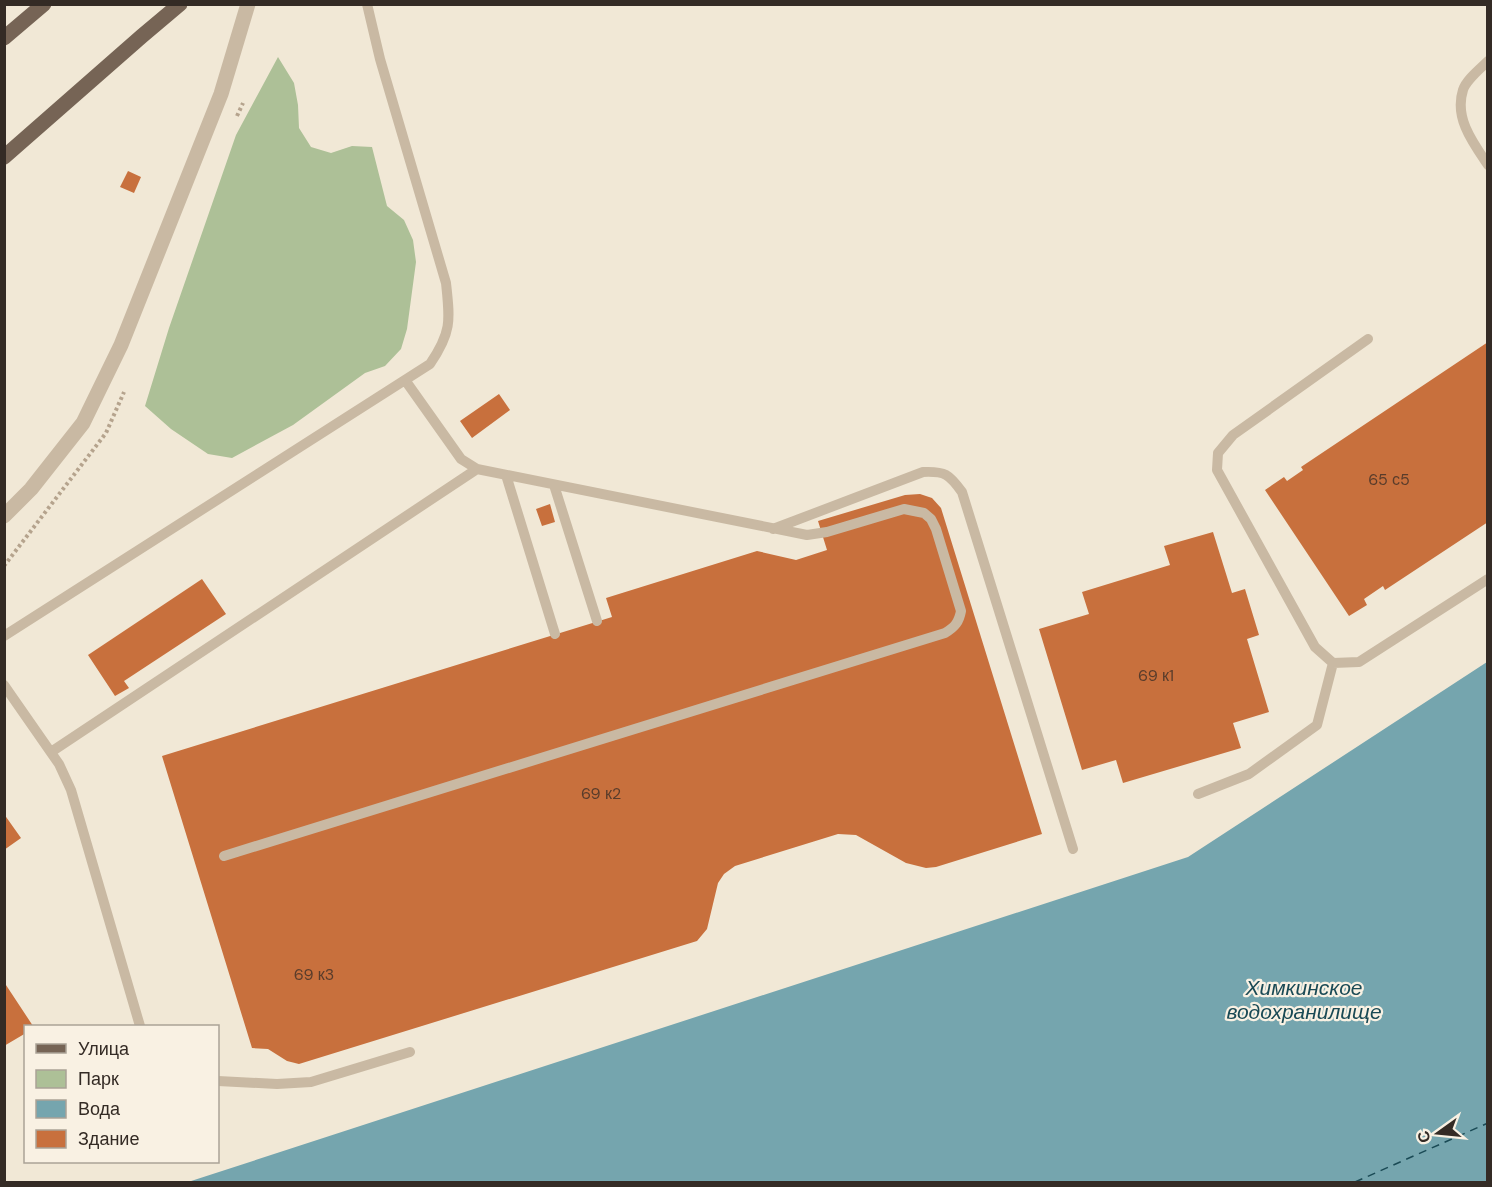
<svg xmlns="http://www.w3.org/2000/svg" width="1492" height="1187" font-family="'DM Sans',sans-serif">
	<rect width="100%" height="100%" fill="#f1e8d6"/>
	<path fill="#adc097" d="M278,57L294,83L298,105L299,128L311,147L331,153L352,146L372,147L387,206L404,220L413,240L416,262L407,329L401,349L385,366L365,373L293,425L232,458L208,454L171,429L145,406L169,328L236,135Z"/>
	<path fill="#75a5ae" d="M1487,662V1182H188L1188,857Z"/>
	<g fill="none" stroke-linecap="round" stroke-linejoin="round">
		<path stroke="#1a4a55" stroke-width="1.5" stroke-dasharray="8 6" stroke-linecap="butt" d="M1355,1182L1488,1123"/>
	</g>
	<path fill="#c8703d" d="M128,171L141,177L134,193L120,187Z
		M1488,342V522L1385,590L1383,586L1364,599L1367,605L1349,616L1265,490L1284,477L1287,481L1303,470L1301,467Z
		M499,394L510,410L472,438L460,421Z
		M920,494L932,498L941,508L1042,834L936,867L926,868L906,863L856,835L838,834L735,866L724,874L718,883L707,929L697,941L299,1064L287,1061L268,1049L252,1048L162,756L612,617L606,598L757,551L796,560L827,550L818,521L905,495Z
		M550,504L555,522L542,526L536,509Z
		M1213,532L1232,593L1245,589L1259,635L1247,639L1269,712L1233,723L1241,748L1123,783L1116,760L1082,770L1039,629L1089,614L1082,592L1170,565L1164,546Z
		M202,579L226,614L124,681L129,688L115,696L88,655Z
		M4,814L21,838L4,850Z
		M4,982L33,1026H26V1033L4,1046Z"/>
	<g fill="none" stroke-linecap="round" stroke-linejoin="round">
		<path stroke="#b5a38d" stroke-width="4" stroke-dasharray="3 3" stroke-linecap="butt" d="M237,116L243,103
			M4,566L106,433L124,392"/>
		<path stroke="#c9b9a3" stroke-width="10" d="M1488,61C1480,69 1466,80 1463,90C1454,118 1473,143 1488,165
			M1368,339L1233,435L1218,453L1217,470L1315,647L1333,663L1359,662L1488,579
			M506,475L555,634
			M554,485L597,621
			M773,529L923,472C945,471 949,474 962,492L1073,849
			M4,636L430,364C452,332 450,320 446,283L380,59L367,4
			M4,685L59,764L71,790L140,1026
			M51,752L477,469
			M1198,794L1249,774L1317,725L1333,663
			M224,856L945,633C955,627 959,622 961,611L936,529L931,519L924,513L904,509L827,532L807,535L477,469L461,459L405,380
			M218,1081L277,1084L311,1082L410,1052"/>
		<path stroke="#c9b9a3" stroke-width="15" d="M4,516L31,489L83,423L121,345L221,94L248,4"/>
		<path stroke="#766455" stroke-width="15" d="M4,38L44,4
			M4,157L142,36L180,4"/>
	</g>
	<g text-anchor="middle" stroke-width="4.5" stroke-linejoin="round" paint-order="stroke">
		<g font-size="16" fill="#593c2b">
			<text x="1389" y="485">65 с5</text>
			<text x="1156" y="681">69 к1</text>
			<text x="601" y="799">69 к2</text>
			<text x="314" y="980">69 к3</text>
		</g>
		<g font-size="21" font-style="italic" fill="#1a4a55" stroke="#f9f1e3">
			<text x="1304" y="995">Химкинское<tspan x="1304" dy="24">водохранилище</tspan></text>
		</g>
	</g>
	<rect width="1492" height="1187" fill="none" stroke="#342b25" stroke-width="12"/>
	<rect x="24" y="1025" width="195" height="138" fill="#f9f1e3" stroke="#aaa297" stroke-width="1.5"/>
	<rect x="36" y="1044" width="30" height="9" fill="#766455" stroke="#aaa297" stroke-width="1.5"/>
	<text x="78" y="1055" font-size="18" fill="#342b25">Улица</text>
	<rect x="36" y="1070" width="30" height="18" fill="#adc097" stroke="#aaa297" stroke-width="1.5"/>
	<text x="78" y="1085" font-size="18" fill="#342b25">Парк</text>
	<rect x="36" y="1100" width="30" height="18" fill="#75a5ae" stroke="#aaa297" stroke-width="1.5"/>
	<text x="78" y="1115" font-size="18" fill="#342b25">Вода</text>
	<rect x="36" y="1130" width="30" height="18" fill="#c8703d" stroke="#aaa297" stroke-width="1.5"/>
	<text x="78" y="1145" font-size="18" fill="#342b25">Здание</text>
	<g transform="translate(1438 1133) rotate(255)" stroke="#f9f1e3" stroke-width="4.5" paint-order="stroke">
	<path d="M0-4.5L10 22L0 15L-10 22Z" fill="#342b25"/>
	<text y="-9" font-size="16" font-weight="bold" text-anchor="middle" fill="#342b25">С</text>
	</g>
</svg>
